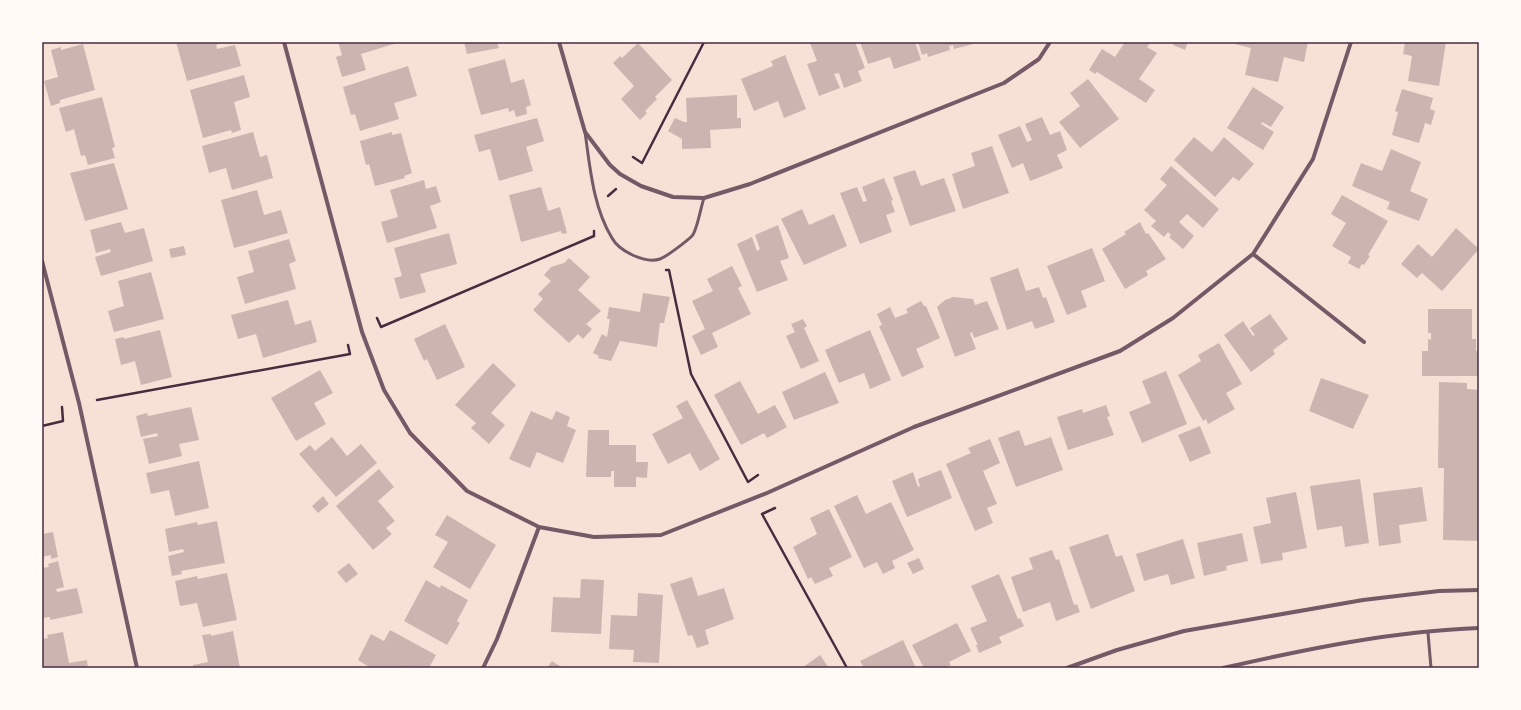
<svg xmlns="http://www.w3.org/2000/svg" width="1521" height="710" font-family="'Roboto Serif',serif">
	<rect width="100%" height="100%" fill="#f7e1d7"/>
	<path fill="#ccb4b1" d="M176,42H224L216,45L217,49L235,45L241,66L187,81Z
		M338,42H397V43L361,54L366,70L342,77L336,57L342,55Z
		M464,42H497L499,48L467,54Z
		M855,42L865,68L858,71L862,81L844,88L839,73L834,74L840,88L819,96L807,64L817,61L810,43Z
		M860,42H915L921,60L894,69L890,57L868,64Z
		M918,42H972L973,44L954,49L953,45L949,46L950,50L928,57L927,53L922,55Z
		M1125,42H1151L1147,47L1157,53L1139,79L1155,90L1146,103L1097,72L1095,74L1089,70L1102,49L1115,57Z
		M1174,42H1188L1185,50L1173,45Z
		M1236,42H1308L1304,62L1284,57L1278,82L1245,75L1251,48L1235,44Z
		M1405,42H1446L1439,86L1408,81L1412,56L1403,54Z
		M638,43L672,80L655,97L657,99L645,111L647,113L640,120L621,99L634,86L613,63L620,56L622,58Z
		M83,44L95,90L60,100V103L51,106L44,81L58,77L51,50L61,47V50Z
		M785,55L806,109L784,118L778,101L754,111L741,79L773,66L771,61Z
		M505,59L511,83L524,79L531,105L526,107L527,114L516,117L514,110L509,112L508,108L481,115L468,69Z
		M408,66L417,96L394,103L399,119L360,131L355,114L351,115L343,87Z
		M244,75L250,97L234,102L241,130L232,133L231,130L203,138L190,90Z
		M1088,79L1119,119L1080,148L1059,122L1080,106L1070,93Z
		M1253,87L1284,107L1271,127L1262,122L1261,124L1274,132L1263,150L1227,128Z
		M1402,89L1433,98L1430,109L1435,111L1431,125L1425,123L1419,143L1392,135L1398,112L1395,111Z
		M737,95V118H741V128L710,130L711,148L682,149V139L668,131L675,118L684,122H687L686,98Z
		M102,97L115,147L112,148L115,158L88,165L85,155L81,156L74,129L66,132L59,108Z
		M1042,117L1050,135L1060,131L1067,150L1057,155L1063,168L1030,181L1023,163L1012,168L998,135L1020,126L1027,142L1032,140L1025,124Z
		M537,118L544,141L526,147L533,171L499,181L490,149L479,152L474,135Z
		M253,132L260,157L267,155L273,178L232,190L226,168L209,173L202,146Z
		M392,132V135L401,133L412,173L404,176L405,178L375,186L369,164L366,165L360,141Z
		M1194,137L1212,152L1224,137L1254,164L1239,181L1233,177L1215,197L1174,160Z
		M992,146L1009,193L963,209L952,174L975,166L971,153Z
		M1391,149L1421,162L1410,191L1428,199L1419,221L1387,209L1390,202L1352,186L1361,163L1382,171Z
		M114,163L128,209L85,221L70,173Z
		M1171,166L1219,209L1203,228L1187,214L1179,222L1194,236L1183,249L1169,237L1171,235L1168,232L1164,237L1151,226L1156,221L1144,210L1167,185L1160,179Z
		M915,170L921,186L944,178L956,211L910,226L893,177Z
		M884,178L893,200L891,201L895,212L886,215L892,232L860,244L840,193L857,187L863,202L867,201L862,187Z
		M424,180L426,189L436,186L441,202L430,206L437,228L387,243L381,222L398,217L390,190Z
		M541,187L548,211L560,207L567,233L562,234L561,231L521,242L509,195Z
		M257,190L264,215L281,210L288,233L234,248L221,200Z
		M1342,195L1388,221L1368,255L1370,256L1364,265L1362,264L1359,269L1348,263L1351,257L1332,246L1346,223L1331,214Z
		M802,209L809,225L834,214L847,246L804,265L781,219Z
		M121,222L125,233L144,228L153,261L101,276L95,257L111,252L110,249L96,253L90,230Z
		M1140,222L1146,234L1148,233L1166,259L1146,271L1148,275L1125,289L1102,249L1126,234L1124,232Z
		M778,225L789,258L780,261L788,280L757,292L737,244L752,237L757,251L760,249L755,235Z
		M1456,228L1479,249L1442,291L1422,273L1417,278L1401,264L1418,244L1432,257Z
		M449,233L457,264L420,274L426,292L400,299L394,278L402,276L394,248Z
		M289,239L296,261L289,264L296,289L245,304L237,277L254,272L248,251Z
		M184,246L186,255L171,258L169,249Z
		M1092,248L1105,281L1081,291L1087,307L1067,315L1047,266Z
		M569,258L590,277L578,290L601,311L586,324L592,329L583,339L578,334L569,343L533,310L543,299L538,294L551,281L544,275L551,267L564,263Z
		M732,266L742,286L738,288L751,314L712,333L718,347L701,355L692,336L705,329L692,301L713,291L707,279Z
		M1018,268L1026,291L1039,287L1043,298L1046,297L1055,322L1035,329L1032,321L1007,330L990,278Z
		M151,272L164,319L114,332L108,311L124,306L118,281Z
		M643,293L670,297L664,323H660L657,347L620,341L611,361L598,358L599,356L593,353L602,334L607,337L610,319H607L609,307L640,312Z
		M953,297L973,299L975,305L987,301L999,329L974,338L972,332L970,333L976,349L955,357L937,307L945,300Z
		M288,300L295,325L311,320L317,342L263,358L256,334L238,339L231,315Z
		M921,301L924,306H926L940,338L916,349L924,367L902,377L879,326L882,325L877,314L890,307L895,318L908,313L906,309Z
		M1428,309H1472V339H1476V351H1479V376H1422V351H1428V339L1431,340V333H1428Z
		M1270,314L1288,339L1273,350L1275,354L1251,372L1224,335L1243,321L1253,336L1255,335L1250,328Z
		M803,319L807,326L804,328L819,361L801,369L786,336L795,332L791,324Z
		M445,324L465,367L437,380L427,359L424,361L414,339Z
		M160,330L172,377L141,385L135,361L121,365L115,339L124,337V339Z
		M870,330L891,380L870,389L864,373L839,383L825,350Z
		M1219,343L1242,384L1226,393L1235,409L1208,424L1206,419L1203,421L1178,375L1201,361L1198,355Z
		M493,363L516,385L491,413L505,425L489,444L471,428L476,423L455,405Z
		M320,370L333,393L314,403L326,424L296,441L271,398Z
		M1166,371L1187,424L1142,443L1129,412L1151,403L1142,381Z
		M825,372L839,403L794,420L782,392Z
		M1321,378L1369,395L1353,429L1309,411Z
		M740,381L758,414L775,405L787,427L767,438L764,433L741,445L714,395Z
		M1439,382L1467,383V389L1479,390V541L1443,540L1444,468H1438Z
		M687,400L720,459L700,471L690,453L668,464L652,434L683,418L676,406Z
		M1106,405L1110,416L1107,417L1114,435L1068,450L1057,417L1082,409L1083,413Z
		M191,407L199,440L179,444L182,456L149,464L143,439L158,436L157,433L141,437L136,416L147,413L148,416Z
		M531,411L552,420L556,411L570,417L567,426L576,430L563,463L537,452L530,468L509,459Z
		M1200,426L1211,453L1190,462L1178,435Z
		M588,430H609V445H636V462H648L647,478L636,477V487H614V471H611V477H586Z
		M1019,430L1025,446L1051,437L1063,470L1016,487L998,438Z
		M332,437L347,456L361,444L377,463L336,497L299,454L310,445L315,451Z
		M990,439L1000,463L983,471L997,504L987,508L993,523L975,531L946,464L971,453L968,448Z
		M199,461L209,508L175,516L169,490L151,494L146,473Z
		M379,469L394,487L378,501L395,521L386,528L392,534L373,550L336,506Z
		M941,470L952,498L907,517L892,481L913,472L918,487L920,486L918,479Z
		M1360,479L1369,543L1345,547L1342,526L1317,530L1310,486Z
		M1422,487L1427,521L1399,525L1401,543L1379,546L1373,493Z
		M1296,492L1307,548L1282,553L1283,560L1261,564L1253,527L1271,523L1266,498Z
		M857,495L866,514L891,502L914,550L892,561L895,568L883,574L877,562L864,568L834,506Z
		M323,496L329,504L318,513L312,506Z
		M829,509L852,557L829,568L833,576L815,584L811,577L808,579L793,547L817,534L810,518Z
		M447,515L496,545L470,589L433,567L448,542L435,535Z
		M217,521L225,563L181,571L182,574L172,576L168,556L184,552L183,549L169,552L165,529L197,522L198,525Z
		M53,532L58,557L51,559V555L42,557V534Z
		M1242,533L1248,561L1226,566L1227,570L1204,576L1197,543Z
		M1108,534L1116,557L1122,555L1135,591L1091,609L1069,547Z
		M1183,539L1195,578L1171,585L1168,574L1144,581L1136,554Z
		M1052,550L1056,560L1059,559L1074,605L1077,604L1080,612L1056,621L1050,602L1023,612L1011,577L1033,569L1029,558Z
		M919,558L924,569L913,574L907,563Z
		M58,561L64,587L56,589L57,592L77,588L83,613L50,620V617L42,618V568L49,567L48,564Z
		M349,563L358,574L346,583L337,572Z
		M227,573L237,620L203,627L197,603L180,606L175,581L197,576L198,579Z
		M999,574L1018,619L1020,618L1024,626L999,637L1002,643L979,653L976,645H978L970,628L987,621L971,586Z
		M692,577L698,596L724,588L734,619L705,630L709,644L697,648L692,635L688,636L670,584Z
		M581,579L604,580L601,634L551,632L553,597L580,598Z
		M426,580L440,588L441,585L468,600L457,621L460,623L447,645L404,621Z
		M638,593L663,595L659,663L633,662L634,650L609,649L611,615L637,616Z
		M957,623L971,651L949,662L951,665L945,668H924L912,645Z
		M390,630L436,655L429,668H414L410,666L409,668H371L358,660L371,634L384,641Z
		M233,631L240,668H193V665L208,662L202,635L211,634V636Z
		M63,632L69,663L87,660L88,668H42V639L48,638L47,635Z
		M903,640L916,668H864L860,661Z
		M820,655L829,668H802Z
		M552,661L563,668H547Z"/>
	<g fill="none" stroke-linecap="round" stroke-linejoin="round">
		<path stroke="#4a2c40" stroke-width="2.5" d="M633,157L642,163L704,42
			M608,196L616,189
			M666,270H669L691,374L748,482L758,475
			M377,318L381,327L594,236V231
			M97,400L350,354L348,345
			M42,426L63,421L62,407
			M775,508L762,514L847,668"/>
		<path stroke="#755966" stroke-width="3" d="M585,132C590,167 593,207 612,238C619,251 645,264 660,259C666,257 687,241 692,236C697,231 701,206 704,198
			M1428,633L1431,668"/>
		<path stroke="#755966" stroke-width="4" d="M284,42L362,332L384,390L410,433L467,491L539,527L594,537L661,535L767,493L914,427L1120,351L1173,318L1253,254L1313,159L1351,42
			M559,42L585,132L610,165L620,174L641,186L673,197L704,198L750,184L1004,83L1039,59L1050,42
			M1253,254L1364,342
			M42,261L79,403L137,668
			M483,668L497,639L539,527
			M1067,668L1117,650L1184,631L1363,600L1439,591L1479,590
			M1223,668C1307,649 1393,631 1479,628"/>
	</g>
	<rect width="1521" height="710" fill="none" stroke="#fffaf5" stroke-width="86"/>
	<rect x="43" y="43" width="1435" height="624" fill="none" stroke="#4a2c40" stroke-width="1.5"/>
</svg>
